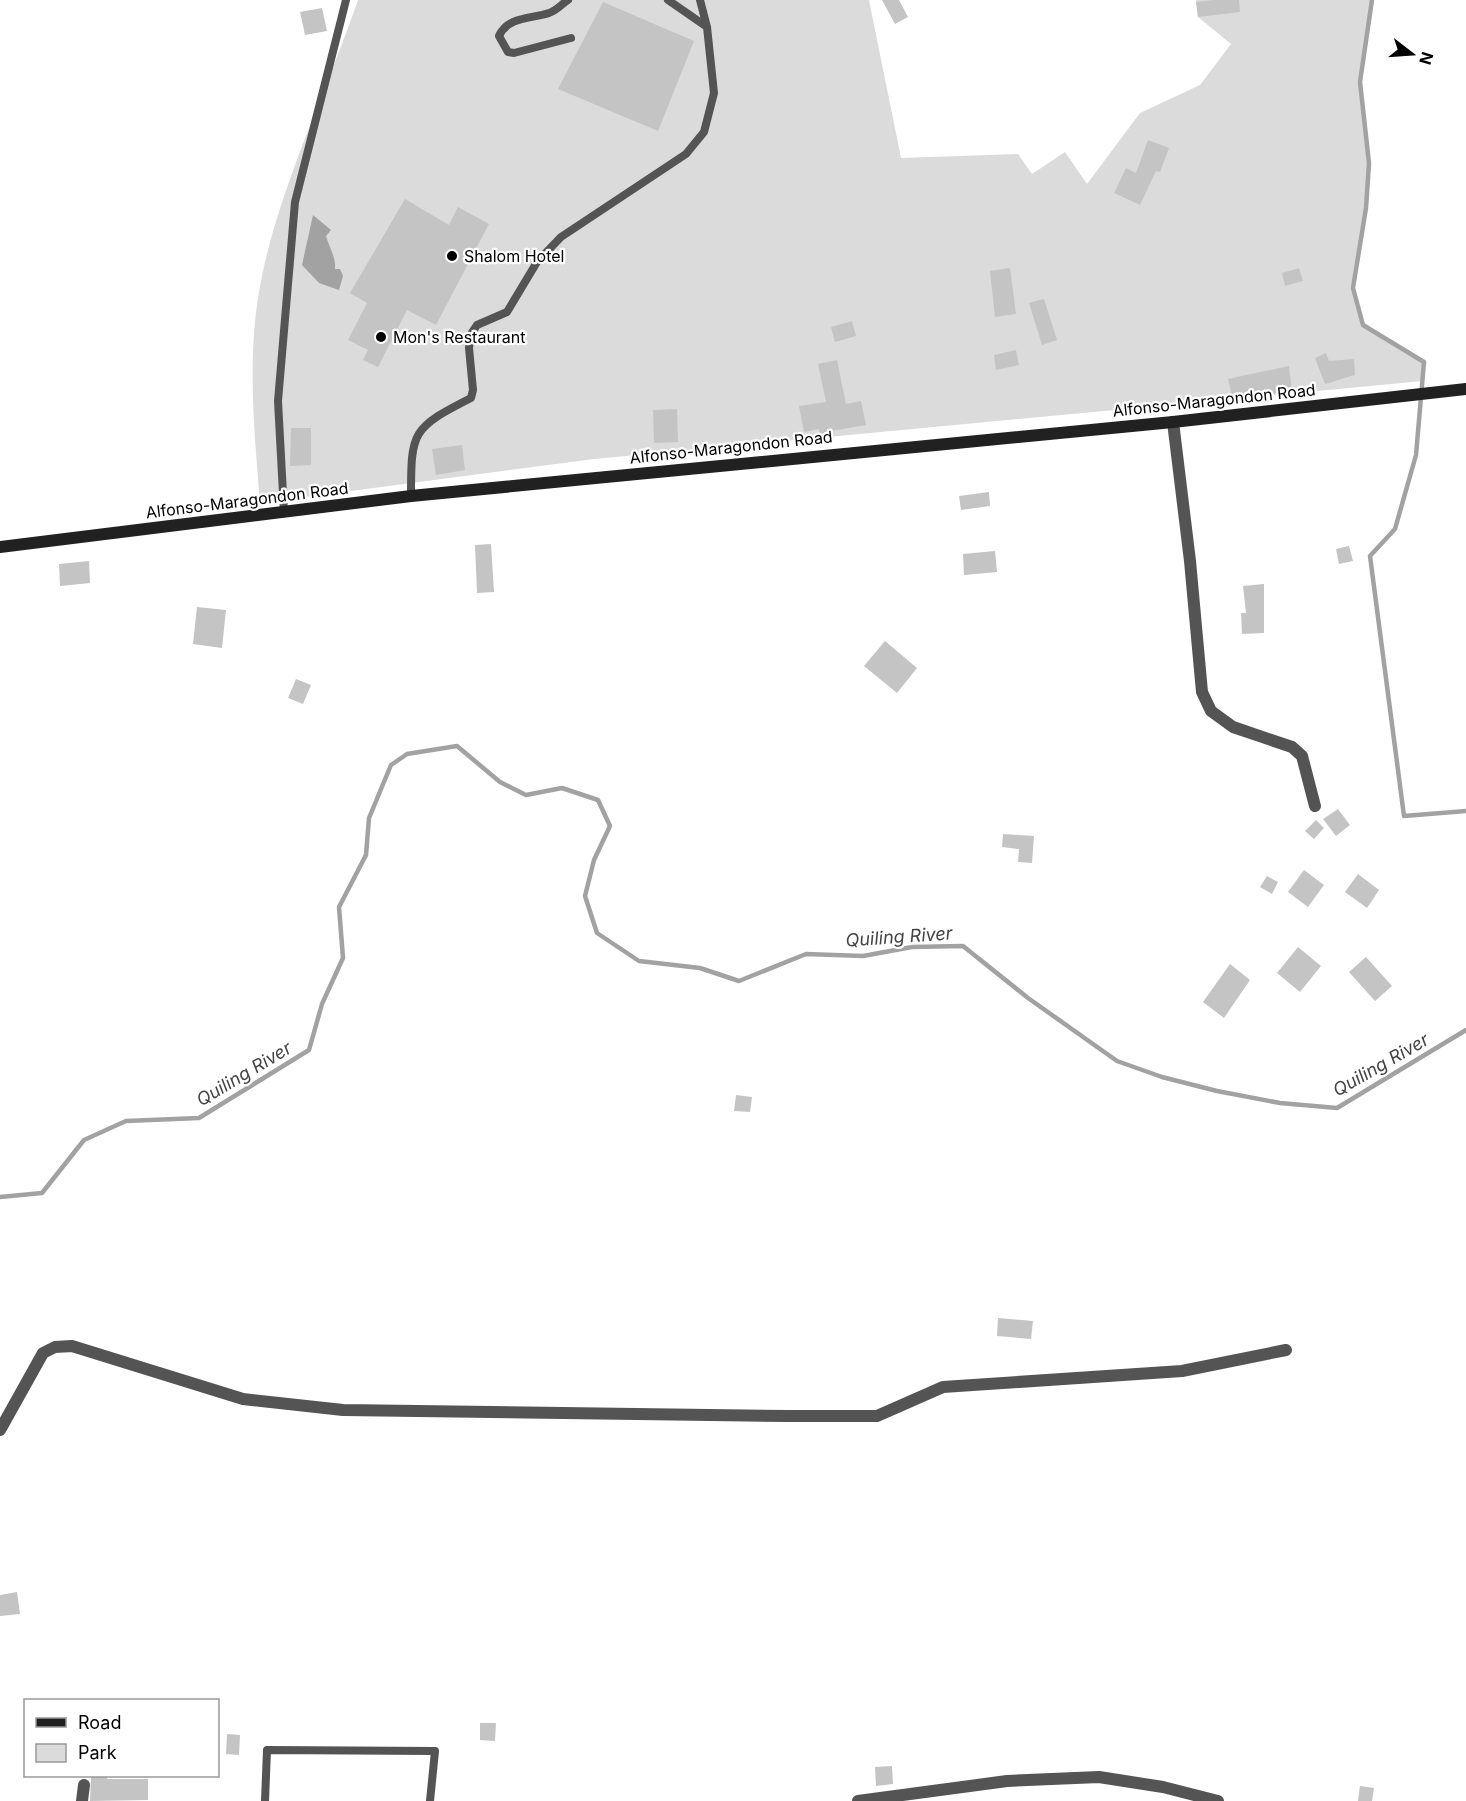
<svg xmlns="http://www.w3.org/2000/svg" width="1466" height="1801" font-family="Inter,sans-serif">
	<rect width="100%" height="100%" fill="#fff"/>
	<path fill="#dbdbdb" d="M358,0H869L901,158L1018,154L1032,174L1065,152L1087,184L1140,113L1200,85L1231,44L1198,17L1196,0H1372L1360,82L1369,163L1366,208L1353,288L1363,325L1424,362L1423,381L594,459L260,503C254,428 246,351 262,276C281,184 327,90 358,0Z"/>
	<path fill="#a2a2a2" d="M313,215L331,230L326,236C329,247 336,257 335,269H340L343,276L339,290L319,283L302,265Z"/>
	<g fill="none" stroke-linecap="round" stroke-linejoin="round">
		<path stroke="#a2a2a2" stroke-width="4.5" d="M1372,0L1360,82L1369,163L1366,208L1353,288L1363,325L1424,362L1416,455L1395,529L1370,556L1404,816L1466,811
			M0,1197L42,1193L84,1140L126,1121L199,1118L309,1050L322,1004L343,958L339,907L366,855L369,818L391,765L407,754L457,746L500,782L526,795L562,788L598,800L610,826L594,860L585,896L597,933L639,961L700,968L739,981L806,954L863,956L912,947L963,946L1028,998L1117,1061L1162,1077L1217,1091L1280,1103L1337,1108L1466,1030"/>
	</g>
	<path fill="#c4c4c4" d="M882,0H899L908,17L895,24Z
		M1214,0H1239L1240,12L1198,17L1196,2Z
		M603,2L694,41L658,131L558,89Z
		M322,8L327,31L305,35L300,12Z
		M1148,140L1169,148L1160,172L1156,171L1140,205L1114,193L1126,168L1136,173Z
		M405,199L449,225L458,207L489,224L436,325L407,310L378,367L363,360L368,350L348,340L367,303L350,293Z
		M1010,268L1016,314L995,317L990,271Z
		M1299,268L1303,281L1285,286L1282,273Z
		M1044,299L1057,340L1042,345L1029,303Z
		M852,321L856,336L835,342L831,327Z
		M1016,350L1019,365L996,370L994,355Z
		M1326,353L1329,361L1354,359L1355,375L1325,384L1315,358Z
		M837,360L846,404L861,401L866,425L832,431V436L820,437L819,429L804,432L799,406L826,402L818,364Z
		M1289,366L1292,391L1258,396L1259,399L1234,405L1228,379Z
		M677,409L678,442L654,443L653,410Z
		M291,428H311V465L290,466Z
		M462,445L465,470L436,475L432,449Z
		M989,492L990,506L961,510L959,496Z
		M491,544L494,592L477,593L475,545Z
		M1349,546L1353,561L1339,564L1336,549Z
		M995,551L997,572L964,575L963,554Z
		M89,561L90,583L60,586L59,564Z
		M1264,584V633L1242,634L1241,613H1246L1243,586Z
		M197,607L226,610L222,648L193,644Z
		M885,641L917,668L897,693L864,666Z
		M296,679L311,685L303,704L288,698Z
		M1338,809L1350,825L1336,836L1323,819Z
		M1316,820L1324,828L1314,839L1305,831Z
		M1003,834L1034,836L1032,863L1018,862L1019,849L1002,847Z
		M1304,870L1324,885L1308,907L1288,892Z
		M1358,874L1379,890L1367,908L1345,892Z
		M1267,876L1278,882L1272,894L1260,887Z
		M1298,947L1321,966L1300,992L1277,973Z
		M1366,957L1392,986L1375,1001L1349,972Z
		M1230,964L1250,980L1224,1018L1203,1002Z
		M736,1095L752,1097L750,1112L734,1111Z
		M998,1318L1033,1321L1031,1339L997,1336Z
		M17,1592L20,1614L0,1616V1595Z
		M480,1723H496L495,1741L480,1740Z
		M227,1734L240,1735L239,1755L226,1754Z
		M892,1766L893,1784L876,1786L875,1767Z
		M91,1776H108L107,1779H148V1800L90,1801Z
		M1360,1786L1374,1788L1372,1801H1358Z"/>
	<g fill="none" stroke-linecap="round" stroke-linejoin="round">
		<path stroke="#545454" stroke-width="8" d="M568,0C562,4 556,11 549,13C532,19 508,16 499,36L508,52L514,53L571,38
			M668,0L707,27
			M411,496C411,431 412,428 471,398L473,390L469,348L471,334L477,325L507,312L537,262L561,237L686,154L704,132L714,93L707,27L700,0
			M284,512L278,401L295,202L346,0
			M265,1801L267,1750L435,1751L430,1801"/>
		<path stroke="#545454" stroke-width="12" d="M1173,422L1190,561L1202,692L1211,711L1233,727L1292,747L1302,756L1315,806
			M0,1430L43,1353L55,1347L72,1346L243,1399L343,1410L788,1416H877L943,1387L1182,1371L1286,1350
			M82,1801L84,1785
			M858,1801L1007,1781L1099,1777L1163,1787L1218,1801"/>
		<path stroke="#212121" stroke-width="12" d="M0,547L411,496L1173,422L1466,389"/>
	</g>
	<g fill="#000" stroke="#fff" stroke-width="2">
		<circle cx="452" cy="256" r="6"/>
		<circle cx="381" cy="337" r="6"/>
	</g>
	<g text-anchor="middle" stroke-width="4.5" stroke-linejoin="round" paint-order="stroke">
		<g font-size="16" fill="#000" stroke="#fff" text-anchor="start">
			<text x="464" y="262">Shalom Hotel</text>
			<text x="393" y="343">Mon's Restaurant</text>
		</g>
		<g font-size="16" fill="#000" stroke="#fff">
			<text transform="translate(1214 400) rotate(-6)" y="6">Alfonso-Maragondon Road</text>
			<text transform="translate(731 447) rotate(-6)" y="6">Alfonso-Maragondon Road</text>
			<text transform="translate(247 500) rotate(-7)" y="6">Alfonso-Maragondon Road</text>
		</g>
		<g font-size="18" font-style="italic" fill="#434343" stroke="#fff">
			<text transform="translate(899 937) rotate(-4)" y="6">Quiling River</text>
			<text transform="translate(1381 1065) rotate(-30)" y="6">Quiling River</text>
			<text transform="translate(244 1074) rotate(-31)" y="6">Quiling River</text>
		</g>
	</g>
	<rect x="24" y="1699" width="195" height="78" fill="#ffffff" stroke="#999999" stroke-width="1.5"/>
	<rect x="36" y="1718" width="30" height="9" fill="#212121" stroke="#999999" stroke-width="1.5"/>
	<text x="78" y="1729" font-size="18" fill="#000000">Road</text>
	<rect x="36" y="1744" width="30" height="18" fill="#dbdbdb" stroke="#999999" stroke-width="1.5"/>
	<text x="78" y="1759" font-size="18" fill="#000000">Park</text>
	<g transform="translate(1412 54) rotate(107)" stroke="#ffffff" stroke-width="4.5" paint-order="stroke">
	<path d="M0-4.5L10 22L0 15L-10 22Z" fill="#000000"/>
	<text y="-9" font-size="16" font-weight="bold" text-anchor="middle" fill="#000000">N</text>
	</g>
</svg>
